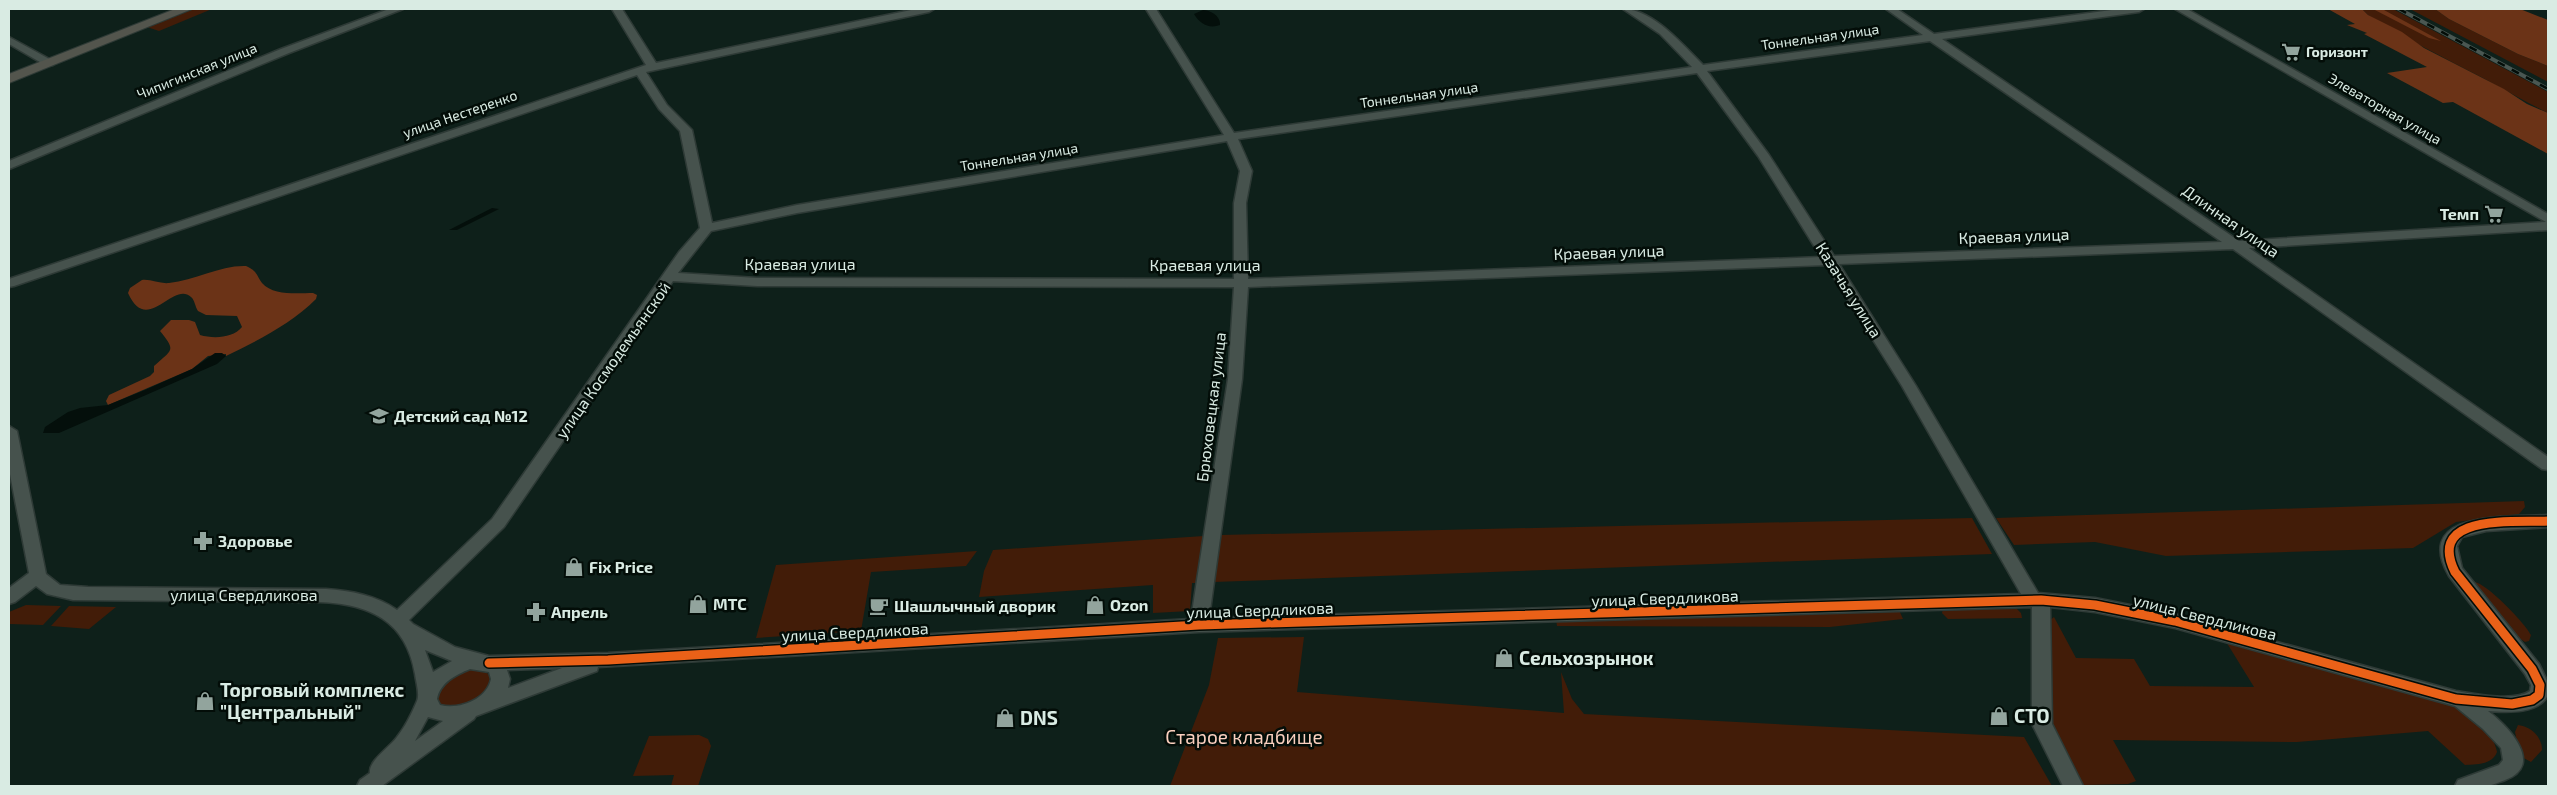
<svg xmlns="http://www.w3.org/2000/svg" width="2557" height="795" font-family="'Exo 2',sans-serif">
	<rect width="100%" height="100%" fill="#0e201a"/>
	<path fill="#421c08" d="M194,9H212L159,31L147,27Z
		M2362,9H2393L2548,92V113C2526,102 2505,90 2483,78C2444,58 2405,38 2368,15Z
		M2410,9H2435L2449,19L2518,54L2548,66V82Z
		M2524,501L2525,507L2519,514L2456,522L2413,548L2166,556L2095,542L2014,545L1996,518Z
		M1972,518L1992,554L1213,582L1221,535Z
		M1204,536L1198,583H1192L1190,611L1153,613V585L979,597L984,571L993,550Z
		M977,551L966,566L871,572L861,631L756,638L776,565Z
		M2473,582C2485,581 2526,624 2531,635L2529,641L2525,642L2519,638Z
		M26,605L61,606L43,625L9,624V612Z
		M69,606L116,607L89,629L51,626Z
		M2016,608L2021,613L2022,618L1948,619L1942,613L1943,609Z
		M1899,610L1903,619L1830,627L1557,626L1556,619Z
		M2054,617L2076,658L2134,659L2150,686L2254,687L2225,640L2454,706C2471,715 2494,732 2497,752C2492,765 2477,764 2465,765L2428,731L2297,742L2113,740L2136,781L2128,784L2084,785L2079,781L2050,727L2048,622Z
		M1304,637L1297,692L1564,713L1561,672L1572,699L1584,714L2024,737L2052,786H1170L1209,685L1218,638Z
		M469,669L484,670L489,675C495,692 474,704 460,707C454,709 445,706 439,705L436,695L443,682Z
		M2518,725C2531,727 2542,736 2542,750L2531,762L2520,756L2515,732Z
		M699,735L708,739L711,746L698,786H671L674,775L633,776L649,736Z"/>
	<path fill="#6b3317" d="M2328,9H2362L2368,15L2402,32L2424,48L2504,89L2527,104L2548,113V154L2453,102L2443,103L2387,73L2427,67L2364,34L2367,33L2347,25L2355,24Z
		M2373,9L2384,10L2441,41L2429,38Z
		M2435,9H2520L2548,20V66L2518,54L2449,19Z
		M246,266C258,272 255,273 262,283C273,296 298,293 313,293L317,295L316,299C291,324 257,341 226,356V354L208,356L192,369L108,405L106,401L109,395L150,376L154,372V366C173,349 176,351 160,331L171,320H189L195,322L200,335C214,339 233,338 242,327L237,316L206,315L198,311C195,307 195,300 191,297C173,280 147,336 128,293L130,288L142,280C151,279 160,284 169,283C195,280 221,265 246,266Z"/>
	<path fill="#040f0b" d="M1203,10C1210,10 1221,16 1220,25C1209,29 1200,24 1194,14Z
		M492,208L499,209L457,230H449Z
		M215,353H222L226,356L217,364L59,433H43L45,427L68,412L80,408L108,405L145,390L192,369Z"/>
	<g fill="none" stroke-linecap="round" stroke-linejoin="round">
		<g stroke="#2e3a36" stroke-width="3">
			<path id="minor" d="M389,9H403L289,53L9,169V161L281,49Z
				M612,9H622L656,63L916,9H934L929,12L646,72L667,105L692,130L712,223L797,205L1224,135L1146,9H1156L1234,133L1692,67L1660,34L1623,9C1653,9 1683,45 1703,65L1923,35L1886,9H1897L1934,34L2119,9H2144L2139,12L1942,39L2239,241L2546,222L2175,9H2187L2548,214V230L2249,248L2548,457V470L2542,469L2233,249L1839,264L1916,386L2038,593L2095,598L2175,614L2456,691C2474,694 2514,702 2530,691L2531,685L2525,674L2449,576C2411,509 2509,518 2548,515V527L2486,531L2462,537L2457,546L2462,568L2539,664L2548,683V695C2538,715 2506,712 2488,711C2507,725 2546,765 2505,780C2499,782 2493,785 2487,786C2477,788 2465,786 2455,786L2458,780L2499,765L2503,760L2501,748L2483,729L2455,706L2175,628L2095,612L2050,607L2052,724L2083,786H2063L2032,724V607L1199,632L598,667L597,671L476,716L474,719L382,786H357L360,780L370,773C368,761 390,747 397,737C405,727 412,713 417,701C420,694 416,682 415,674C406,620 369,604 319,602L73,600L47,594L36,586L15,602L9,604V588L29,573L9,469V426L17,431L46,574L60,585L88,587L326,589C351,591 376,595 397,610L492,519L679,252L700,228L680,131L659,109L637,75L14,286L9,287V279L646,65ZM1930,41L2222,242L1834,256L1769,155L1707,71ZM1697,73L1758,156L1821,257L1248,279L1246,203L1252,171L1238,139ZM1227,141L1240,171L1234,203V279L757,278L678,273L711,231L797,213ZM1826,265L1902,386L2021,594L1209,618L1242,379L1248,287ZM673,281L757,286L1234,287L1228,379L1191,619L608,653L489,656L455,647L413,624L409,620L504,527ZM425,650L452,661L433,672ZM562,668L508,688L510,679L507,670ZM470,669L489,672L491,679C487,699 460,710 440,705L437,699C440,683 455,675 470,669ZM428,717L443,721L415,741Z
				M9,37L53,61L54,63L53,65H45L9,44Z"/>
		</g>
		<g stroke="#2e3a36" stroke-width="2">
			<path id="major" d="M175,9H192L9,83V74Z"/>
		</g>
		<use href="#minor" fill="#46524d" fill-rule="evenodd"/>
		<use href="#major" fill="#53554d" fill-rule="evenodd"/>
		<g stroke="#4a5752" stroke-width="4">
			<path id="rail" d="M2399,9L2548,89"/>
		</g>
		<use href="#rail" stroke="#030d08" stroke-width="2.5" stroke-dasharray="8" stroke-linecap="butt"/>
		<g stroke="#030d08" stroke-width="12">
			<path id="cycleway" d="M489,663L608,660L1199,625L2041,600L2095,605L2175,621L2456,699L2512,704L2532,700L2539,695L2540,685L2532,669L2455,572C2426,513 2513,523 2548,521"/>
		</g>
		<use href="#cycleway" stroke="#ea6118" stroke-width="9"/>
	</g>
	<defs>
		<g id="supermarket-bare" transform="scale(1.5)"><path d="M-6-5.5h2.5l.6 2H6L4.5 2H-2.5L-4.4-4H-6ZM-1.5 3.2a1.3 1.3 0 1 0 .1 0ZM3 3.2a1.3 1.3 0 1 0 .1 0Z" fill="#92a49d" stroke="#030d08" stroke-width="2.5" paint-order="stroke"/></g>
		<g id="school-bare" transform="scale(1.5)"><path d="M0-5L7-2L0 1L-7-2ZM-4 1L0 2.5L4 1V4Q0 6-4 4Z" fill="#92a49d" stroke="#030d08" stroke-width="2.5" paint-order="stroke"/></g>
		<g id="pharmacy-bare" transform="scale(1.5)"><path d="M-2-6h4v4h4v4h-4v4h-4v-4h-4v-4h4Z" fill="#92a49d" stroke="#030d08" stroke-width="2.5" paint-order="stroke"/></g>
		<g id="shop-bare" transform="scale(1.5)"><path d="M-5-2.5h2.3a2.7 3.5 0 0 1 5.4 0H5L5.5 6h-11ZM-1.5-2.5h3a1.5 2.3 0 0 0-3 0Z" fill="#92a49d" stroke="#030d08" stroke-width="2.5" paint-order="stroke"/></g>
		<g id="cafe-bare" transform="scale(1.5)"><path d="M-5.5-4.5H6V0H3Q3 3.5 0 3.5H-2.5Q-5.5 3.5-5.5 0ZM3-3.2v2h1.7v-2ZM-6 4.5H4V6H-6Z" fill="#92a49d" stroke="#030d08" stroke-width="2.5" paint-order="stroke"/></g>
	</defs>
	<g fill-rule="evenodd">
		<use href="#supermarket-bare" x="2291" y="52"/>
		<use href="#supermarket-bare" x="2494" y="214"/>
		<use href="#school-bare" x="379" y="416"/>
		<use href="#pharmacy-bare" x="203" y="541"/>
		<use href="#shop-bare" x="574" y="567"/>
		<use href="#shop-bare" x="698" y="604"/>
		<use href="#shop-bare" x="1095" y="605"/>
		<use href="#cafe-bare" x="879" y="606"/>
		<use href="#pharmacy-bare" x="536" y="612"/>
		<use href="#shop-bare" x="1504" y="658"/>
		<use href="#shop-bare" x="205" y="701"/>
		<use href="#shop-bare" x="1999" y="716"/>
		<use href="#shop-bare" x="1005" y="718"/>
	</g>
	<g text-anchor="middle" stroke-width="5" stroke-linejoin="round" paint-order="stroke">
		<g font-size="14" fill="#d9ebe3" stroke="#030d08">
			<text transform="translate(1820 37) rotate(-8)" y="5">Тоннельная улица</text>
			<text transform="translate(197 71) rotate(-22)" y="5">Чипигинская улица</text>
			<text transform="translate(1419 95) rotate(-8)" y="5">Тоннельная улица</text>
			<text transform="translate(2385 109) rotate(30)" y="5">Элеваторная улица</text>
			<text transform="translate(460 114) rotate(-19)" y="5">улица Нестеренко</text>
			<text transform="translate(1019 157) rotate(-9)" y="5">Тоннельная улица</text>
		</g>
		<g font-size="14" font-weight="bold" fill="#d9ebe3" stroke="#030d08" text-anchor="start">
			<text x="2306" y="57">Горизонт</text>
		</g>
		<g font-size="16" font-weight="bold" fill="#d9ebe3" stroke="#030d08" text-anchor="start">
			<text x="2479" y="220" text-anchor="end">Темп</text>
			<text x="394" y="422">Детский сад №12</text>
			<text x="218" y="547">Здоровье</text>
			<text x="589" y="573">Fix Price</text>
			<text x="713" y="610">МТС</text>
			<text x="1110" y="611">Ozon</text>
			<text x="894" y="612">Шашлычный дворик</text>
			<text x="551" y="618">Апрель</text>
		</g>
		<g font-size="16" fill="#d9ebe3" stroke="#030d08">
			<text transform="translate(2231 221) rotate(35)" y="6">Длинная улица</text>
			<text transform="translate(2014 236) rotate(-2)" y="6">Краевая улица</text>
			<text transform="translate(1609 252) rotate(-2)" y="6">Краевая улица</text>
			<text x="800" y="270">Краевая улица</text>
			<text x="1205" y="271">Краевая улица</text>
			<text transform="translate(1849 290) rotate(58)" y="6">Казачья улица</text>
			<text transform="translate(613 360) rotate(-55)" y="6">улица Космодемьянской</text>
			<text transform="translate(1211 407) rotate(-83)" y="6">Брюховецкая улица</text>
			<text x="244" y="601">улица Свердликова</text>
			<text transform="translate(1665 598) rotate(-2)" y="6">улица Свердликова</text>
			<text transform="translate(1260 610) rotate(-2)" y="6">улица Свердликова</text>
			<text transform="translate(2205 617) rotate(14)" y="6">улица Свердликова</text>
			<text transform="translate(855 632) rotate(-3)" y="6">улица Свердликова</text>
		</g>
		<g font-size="19" font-weight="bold" fill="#d9ebe3" stroke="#030d08" text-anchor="start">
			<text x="1519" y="665">Сельхозрынок</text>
			<text x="220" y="697">Торговый комплекс<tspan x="220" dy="22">"Центральный"</tspan></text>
			<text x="2014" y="723">СТО</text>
			<text x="1020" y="725">DNS</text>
		</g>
		<g font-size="19" fill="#fbd0bf" stroke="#030d08">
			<text x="1244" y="744">Старое кладбище</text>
		</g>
	</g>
	<rect width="2557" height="795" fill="none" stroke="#d9ebe3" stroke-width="20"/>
</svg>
